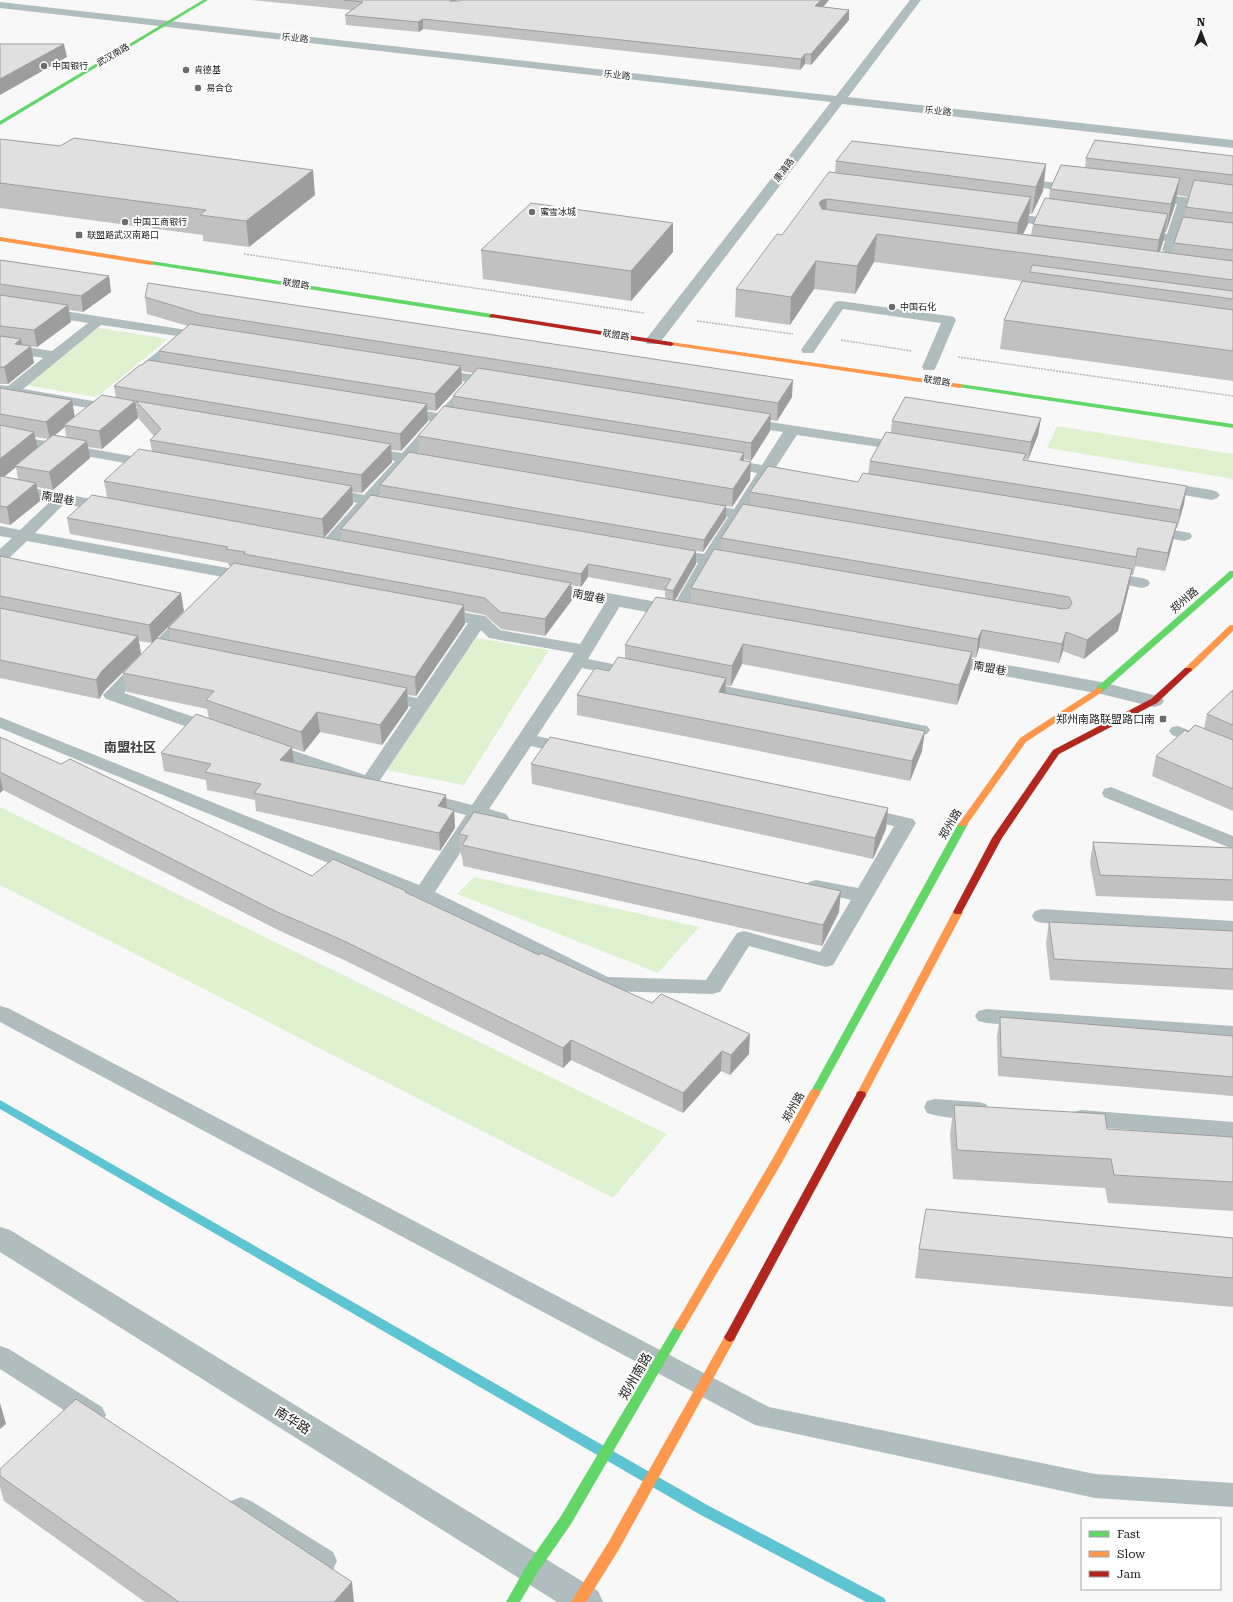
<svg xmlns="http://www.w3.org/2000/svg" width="1233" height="1602" font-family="'Roboto Serif','Noto Sans SC',serif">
	<rect width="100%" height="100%" fill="#f8f8f9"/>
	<path fill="#def2d0" d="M98,328L168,339L97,397L24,385Z
		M1057,426L1233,454V479L1047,448Z
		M476,638L549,650L464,785L385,770Z
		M0,807L667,1134L613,1198L0,885Z
		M474,877L699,927L658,973L457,894Z"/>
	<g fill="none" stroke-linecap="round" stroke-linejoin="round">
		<path fill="#5ec4d2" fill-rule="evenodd" d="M0,1100L709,1506L884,1598L886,1602H866L699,1514L0,1109Z"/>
		<path stroke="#b2baba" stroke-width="1.5" stroke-dasharray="2 1" stroke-linecap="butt" d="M244,254L644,313
			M697,321L793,334
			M841,340L912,351
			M958,357L1233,396"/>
		<path fill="#afbdbe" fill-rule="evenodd" d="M1019,179L1078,185L1084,189L1078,193L1015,184L1013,182Z
			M1150,193L1233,203V211L1189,205L1179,235L1233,242V250L1177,242L1172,253L1168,254L1162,250L1165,241L1135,237L1133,234L1139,230L1167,234L1177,204L1146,199L1144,197L1146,195Z
			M1002,212L1061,220L1067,224L1061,228L998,219L996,216L998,213Z
			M0,301L206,333L211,334L213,337L211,340L206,341L184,338L186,340L184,343L140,380H130L128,377L130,374L177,336L101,325L23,389L169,414L171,417L169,420L164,421L0,393V385L8,386L43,358L0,351V343L52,351L88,323L0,309Z
			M840,301L949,316L954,317L956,320L936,367L934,370H924L922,367L941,323L843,309L813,353H803L801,350L803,347L835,302Z
			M436,369L495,378L500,379L502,382L500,385L495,386L477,383L476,388L452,415L465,418L467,421L465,424L460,425L445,423L416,455L435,459L437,462L435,465L430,466L409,463L378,498L396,502L399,505L396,508L391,510L371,506L333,549L327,551L321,549L319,546L321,543L357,503L322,496L319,493L322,490L327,488L364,495L395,461L361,454L359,451L361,448L366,447L402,453L431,421L398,415L396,412L398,409L403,408L438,413L467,382L431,376L429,373L431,370Z
			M744,418L906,443L911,444L913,447L911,450L906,451L797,435L776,467L796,471L799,474L796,477L791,479L771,475L748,511L768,515L770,518L768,521L762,523L742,519L718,557L740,561L742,564L740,567L734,569L713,565L684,616L678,617L672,616L670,612L698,563L665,557L663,554L665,551L671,549L704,554L728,517L696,511L693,508L696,505L701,503L734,509L757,473L720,466L718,463L720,460L725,459L762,465L783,432L739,425L737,422L739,419Z
			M0,433L154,460L159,461L161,464L159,467L154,468L0,441Z
			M1161,482L1212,490L1217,492L1220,495L1217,498L1212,500L1156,490L1153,487L1156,484Z
			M62,493L67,495L70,498L35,533L250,572L256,574L258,577L256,580L250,582L27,541L6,561L0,563V549L12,538L0,536V526L20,530L57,495Z
			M1150,526L1190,533L1192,536L1190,539L1184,541L1144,534L1142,531L1144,528Z
			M1106,572L1142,578L1148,580L1150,583L1148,586L1142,588L1100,580L1098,577L1100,574Z
			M615,596L621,597L623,601L588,659L642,670L645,674L642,678L636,679L582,668L537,736L575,745L578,749L575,753L569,755L531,746L489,809L506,814L509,818L506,822L499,824L482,819L435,892L608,977L706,980L737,933L744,931L820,952L851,900L809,890L806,886L809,882L816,880L858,888L894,826L854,817L851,813L854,809L861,807L913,819L916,823L833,965L826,967L749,946L720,992L712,994L605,991L598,989L416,899L0,728V717L419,885L466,815L415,802L413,798L415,794L422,792L472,805L574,653L495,639L489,638L481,630L376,786L369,788L361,786L262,752L259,748L262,744L268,742L274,744L365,775L411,707L376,700L373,696L376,692L382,691L417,698L468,623L434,617L432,613L434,609L440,608L479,615L485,616L500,630L580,644L609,597Z
			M187,614L193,615L195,619L193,623L124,693L220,726L223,730L220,734L214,735L208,734L106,699L103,695L181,615Z
			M700,681L921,725L927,726L930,730L927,734L921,735L694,690L691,686L694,682Z
			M1178,726L1233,748V761L1172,735L1169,731L1172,727Z
			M1111,787L1233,836V849L1104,797L1102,793L1104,789Z
			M1042,909L1233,921V935L1042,923L1035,921L1032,916L1035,911Z
			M0,1006L8,1008L769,1407L1095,1474L1233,1483V1507L1095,1498L755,1425L0,1022Z
			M986,1009L1233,1026V1042L986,1023L978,1021L975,1016L978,1011Z
			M935,1099L978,1102L986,1104L989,1110L986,1116C969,1121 944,1118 927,1113L924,1107L927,1101Z
			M1081,1110L1233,1122V1138L1081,1126L1073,1124L1070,1118L1073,1112Z
			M0,1346L9,1349L102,1407L106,1415L102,1423L93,1426L84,1423L0,1369Z
			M241,1497L251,1501L333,1552L337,1561L333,1570L323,1574L313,1570L231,1517L227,1509L231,1501Z"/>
		<path fill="#afbdbe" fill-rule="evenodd" d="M910,0H921L848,97L1233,140V148L842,104L659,344H647L645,341L647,338L831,102L0,8V2L836,96Z
			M0,482L113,503L119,504L122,508L119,512L113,513L0,492Z
			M542,581L679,606L686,608L689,612L686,616L679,618L535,591L532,587L535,583Z
			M941,653L1101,682L1161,697L1164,701L1161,705L1154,707L1101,694L934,663L931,659L934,655Z
			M0,1227L10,1230L598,1591L603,1602H557L0,1252Z"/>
		<path fill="#63d668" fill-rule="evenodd" d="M203,0H208L0,125V121Z
			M151,261L492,314L495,316L492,318L149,264L148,263Z
			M960,384L1233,424V428L958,387L957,386Z
			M1230,571H1233V577L1102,692H1096L1095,690L1096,688Z
			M963,821L968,824L820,1093L819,1096H811L810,1093L958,824Z
			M680,1321L684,1323L686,1326L684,1329L571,1524L537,1573L520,1602H506L527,1565L561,1516L676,1323Z"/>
		<path fill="#ff974d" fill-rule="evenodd" d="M0,237L151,261L154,263L151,265L0,241Z
			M671,342L960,384L963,386L960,388L669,345L668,344Z
			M1230,625H1233V631L1191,672H1185L1184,670L1185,668Z
			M1099,687L1103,690L1102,692L1026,742L966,826H960L958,824L960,822L1020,738Z
			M958,909L963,912L866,1095L865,1098H857L856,1095L953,912Z
			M815,1089L819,1090L820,1093L781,1164L684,1329L680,1331L676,1329L674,1326L676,1323L773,1158L811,1090Z
			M730,1332L734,1334L736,1337L618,1551L586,1602H571L608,1543L726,1334Z"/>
		<path fill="#b3261e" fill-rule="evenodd" d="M492,314L671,342L674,344L671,346L490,317L489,316Z
			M1185,668H1191L1192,670L1157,703L1059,754L1002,838L961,914H955L953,912L992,838L1053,750L1151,699Z
			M861,1091L865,1092L866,1095L734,1340L730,1342L726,1340L724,1337L726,1334L856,1095L857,1092Z"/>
	</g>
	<path fill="#c1c1c2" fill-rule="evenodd" d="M251,0H457L455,1L829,0L823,7L849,10V20L811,65L805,64L800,70L423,29L419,32L346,25L345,15L351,10Z
		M0,139L315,195L249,247L203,241V235L0,208Z
		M1233,156V381L1000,349L1004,320L1022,281L874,262L855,294L814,289L790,325L735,317L736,289L835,173L836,161L1046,164L1043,191L1032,214H1029L1028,224L1023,234L1031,235L1033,224L1049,198L1050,189L1085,168L1086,158ZM1177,195L1189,197L1186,207L1184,217L1174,243L1172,253L1160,252L1163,242L1165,232H1166L1175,205Z
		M481,250L673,252L631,301L483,279Z
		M0,260L109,276L111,292L83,312L69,310L71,322L37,347L27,346L34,363L8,384H0Z
		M145,297L792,397L777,421L770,420V431L751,461L744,459V461L751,462L750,480L732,507L726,506V518L703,552L444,508L696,551V564L675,600L691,603V588L721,550V538L750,505V492L858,482L868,474L870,461L891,432L892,421L1041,418L1038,435L1028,460L1025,459V460L1184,504L1177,528H1176L1173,541L1165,571L1135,566L1133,575H1131L1129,587L1118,631L1084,659L1063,651L1059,663L979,648L976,658L972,657L970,672L957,705L742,664L731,686L725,685V693L922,751L910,781L577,715V695L625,658V645L665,598V591L588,577L581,587L571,585L572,600L545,636L501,629L485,615L465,611V624L416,696L408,695V708L382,745L320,732L304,752L292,748L293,763L446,795L447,808L454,810L455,828L440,851L256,811L255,800L207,790L206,780L164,771L161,753L209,719L207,709L127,692L123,673L170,641L168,628L231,566L228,565V563L70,534L67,518L107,497L104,481L152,452L150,440L154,436L139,419L137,407H136L138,418L102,449L88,447L90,458L53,490L37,487L40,501L10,525L0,523V388L75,417L116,398L114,386L142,365L161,362L159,351L188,326L147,314ZM461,371L473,373L453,396L454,408L418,436L419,454L380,485L381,497L341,529L342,541L324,538L353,504L352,492L362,493L392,462L391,450L401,451L428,421L427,410L436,411L462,383ZM65,427L66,437L55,435ZM35,437L48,439L37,448ZM16,467L18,479L4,477Z
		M0,556L184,611L152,643L139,641L141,654L105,690L99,699L0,678Z
		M1233,690V811L1152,776L1156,756L1204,728L1207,714Z
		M0,737L312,876L406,891V893L749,1054L730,1075L721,1071L683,1113L571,1060L563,1068L344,960L278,930L3,790L0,793Z
		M531,764L888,808L886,829L873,859L532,784Z
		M459,834L839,912L822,946L463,866L462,856L461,855Z
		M1093,842L1233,848V901L1096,896L1090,863Z
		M1049,922L1233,931V990L1050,980L1046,943Z
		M1000,1017L1233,1036V1096L998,1076L997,1036Z
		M954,1105L1107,1129L1233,1137V1211L1108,1203L1105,1188L953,1179L950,1134Z
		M1233,1238V1307L915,1278L919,1249Z
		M0,1469L354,1602H145L4,1501L0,1487Z"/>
	<path fill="#9d9d9e" d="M451,0H457L451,5Z
		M821,0H829L815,16V6Z
		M849,10V20L811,65V54Z
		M423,19V29L419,32L418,22Z
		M64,44L67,57L0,95V79Z
		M805,54V64L800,70L801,59Z
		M1046,164L1043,191L1032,214L1036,187Z
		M313,170L315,195L249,247L246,221Z
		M1180,178L1175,205L1166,232L1171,204Z
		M1031,197L1028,224L1015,250L1018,223Z
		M827,199L825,226L819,203L822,200Z
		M1168,214L1163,242L1154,268L1159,240Z
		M673,223V252L631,301V271Z
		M877,234L874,262L855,294L857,266Z
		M816,261L814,289L790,325L791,297Z
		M109,276L111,292L83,312L81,296Z
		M68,305L71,322L37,347L34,330Z
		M21,339L23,352L31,346L34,363L8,384L4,367L15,344Z
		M461,366L462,383L436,411L435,394Z
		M793,380L792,397L777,421L778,403Z
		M72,400L75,418L64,425L65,427L50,439L46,422Z
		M135,401L138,418L102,449L99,431Z
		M427,404L428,421L401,451L400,434Z
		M771,414L770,431L751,461V443Z
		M1041,418L1038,435L1028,460L1031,442Z
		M34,432L38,450L15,466L16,467L0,480V459Z
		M87,441L90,458L53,490L49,472Z
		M391,444L392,462L362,493L361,475Z
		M744,453L743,471L740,460Z
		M751,462L750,480L732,507L733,489Z
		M36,483L40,501L10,525L7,507Z
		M352,486L353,504L324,538L322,519Z
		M1187,486L1184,504L1177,528L1180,510Z
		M726,506V518L703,552L704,540Z
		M1177,523L1173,541L1165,571L1168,553Z
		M1138,548L1135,566L1133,575L1136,557Z
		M696,551V564L673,604V591Z
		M588,564V577L581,587V574Z
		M1132,569L1129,587L1118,631L1084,659L1087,640Z
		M571,583L572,600L545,636V619Z
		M181,593L184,611L152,643L149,625Z
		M464,605L465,624L416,696L415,677Z
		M982,630L979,648L976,658L978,639Z
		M1066,632L1063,651L1059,663L1062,644Z
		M138,636L141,654L105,690L99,699L96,680L102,671Z
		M743,644L742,664L731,686L732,666Z
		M972,652L970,672L957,705L959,685Z
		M726,678L725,698L719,692Z
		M407,688L408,708L382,745L380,725Z
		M317,712L320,732L304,752L301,732Z
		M925,731L922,751L910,781L912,761Z
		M292,747L294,764L280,760Z
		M0,776L3,790L0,793Z
		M446,795L447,813L438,806Z
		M888,808L886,829L873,859L875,838Z
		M454,810L455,828L440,851L439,833Z
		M841,891L839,912L822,946L823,925Z
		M750,1034L749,1054L730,1075L731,1055Z
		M571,1040V1060L563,1068V1048Z
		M722,1051L721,1071L683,1113V1093Z
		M0,1403L6,1424L0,1429Z
		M352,1582L354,1602H334Z"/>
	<path fill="#e0e0e1" stroke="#9d9d9e" d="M344,0H451L450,1H459L460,0H821L815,6L849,10L811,54H805L801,59L423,19L418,22L345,15L363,2Z
		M0,44H64L0,79Z
		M74,138L313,170L246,221L200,215L206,210L0,183V139L60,146Z
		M1095,140L1233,156V175L1086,158Z
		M852,141L1046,164L1036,187L836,161Z
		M1061,165L1180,178L1171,204L1050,189Z
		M829,172L1031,197L1018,223L827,199L822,200L819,203L822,209L1233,261V280L877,234L857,266L816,261L791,297L736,289L777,234L782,235Z
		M1194,180L1233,185V213L1186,207Z
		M1045,198L1168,214L1159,240L1033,224Z
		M531,203L673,223L631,271L481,250Z
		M1183,217L1233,223V250L1174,243Z
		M0,260L109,276L81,296L0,284Z
		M1032,265L1233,291V299L1030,272Z
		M1022,281L1233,310V351L1004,320Z
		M148,283L793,380L778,403L201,314L145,297Z
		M0,295L68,305L34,330L0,326Z
		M190,324L461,366L435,394L159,351Z
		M0,336L21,339L15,344L31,346L4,367H0Z
		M148,360L427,404L400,434L114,386L140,365H142Z
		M478,368L771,414L751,443L453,396Z
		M0,388L72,400L46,422L0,414Z
		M102,395L135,401L99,431L64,425Z
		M905,397L1041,418L1031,442L892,421Z
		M136,401L391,444L361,475L150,440L161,429Z
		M444,406L744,453L740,460L751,462L733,489L418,436Z
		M0,425L34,432L0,459Z
		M886,432L1026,454L1023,460L1187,486L1180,510L870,461Z
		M53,435L87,441L49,472L15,466Z
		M139,449L352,486L322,519L104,481Z
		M409,452L726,506L704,540L380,485Z
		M768,466L858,482L863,473L1177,523L1168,553L1138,548L1136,557L750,492Z
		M0,476L36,483L7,507L0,506Z
		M92,495L571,583L545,619L500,612L485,598L244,554L245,552L226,549L228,547L67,518Z
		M371,495L696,551L673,591L665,589L671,579L588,564L581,574L341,529Z
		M743,504L1132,569L1121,612L1087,640L1066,632L1062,644L982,630L978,639L691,588L714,549L1063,609L1069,608L1072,603L1069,597L721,538Z
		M0,556L181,593L149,625L0,596Z
		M234,563L464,605L415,677L168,628Z
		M656,597L972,652L959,685L743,644L732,666L625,645Z
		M0,608L138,636L102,671L96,680L0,660Z
		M157,638L407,688L380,725L317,712L301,732L206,700L214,691L123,673Z
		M618,657L726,678L719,692L925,731L912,761L577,695L595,668L609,671Z
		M1233,690V725L1207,714Z
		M196,714L292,747L280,760L446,795L438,806L454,810L439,833L254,793L261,784L205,772L211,764L161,753Z
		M1195,725L1233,740V789L1156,756L1185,730L1188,732Z
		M0,737L61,764L70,759L312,876L333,859L406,891L405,892L539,955L541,953L652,1003L661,994L750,1034L731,1055L722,1051L683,1093L571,1040L563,1048L342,940L275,911L0,772Z
		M550,737L888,808L875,838L531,764Z
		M474,812L841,891L823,925L462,845L468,836L459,834Z
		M1093,842L1233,848V880L1100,875Z
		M1049,922L1233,931V969L1054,959Z
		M1000,1017L1233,1036V1077L1001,1057Z
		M954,1105L1105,1114L1107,1129L1233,1137V1182L1114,1175L1111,1159L957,1150Z
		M926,1209L1233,1238V1278L919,1249Z
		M76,1399L352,1582L334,1602H179L0,1476V1469Z"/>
	<g fill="#6c6c6d" stroke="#fff" stroke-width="1.5">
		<circle cx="44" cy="66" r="4"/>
		<circle cx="186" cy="70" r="4"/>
		<circle cx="198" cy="88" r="4"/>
		<circle cx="532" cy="212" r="4"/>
		<circle cx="125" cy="222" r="4"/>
		<rect x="75" y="231" width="8" height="8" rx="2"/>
		<circle cx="892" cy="307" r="4"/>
		<rect x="1159" y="715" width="8" height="8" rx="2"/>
	</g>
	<g text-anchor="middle" stroke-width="4" stroke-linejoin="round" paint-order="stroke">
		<g font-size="9" fill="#212121" stroke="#fff">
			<text transform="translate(295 38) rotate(6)" y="3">乐业路</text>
			<text transform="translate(113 55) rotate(-30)" y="3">武汉南路</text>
			<text transform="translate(617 75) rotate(6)" y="3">乐业路</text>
			<text transform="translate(938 111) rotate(6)" y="3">乐业路</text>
			<text transform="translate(784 170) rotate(-53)" y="3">康滇路</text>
			<text transform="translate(296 284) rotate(9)" y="3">联盟路</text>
			<text transform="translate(616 335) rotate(9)" y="3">联盟路</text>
			<text transform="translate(937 381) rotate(9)" y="3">联盟路</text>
		</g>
		<g font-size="9" fill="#212121" stroke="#fff" text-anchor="start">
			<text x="52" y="69">中国银行</text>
			<text x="194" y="73">肯德基</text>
			<text x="206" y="91">易合仓</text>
			<text x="540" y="215">蜜雪冰城</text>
			<text x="133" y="225">中国工商银行</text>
			<text x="87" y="238">联盟路武汉南路口</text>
			<text x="900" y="310">中国石化</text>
		</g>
		<g font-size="11" fill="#212121" stroke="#fff">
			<text transform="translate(58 498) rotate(10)" y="4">南盟巷</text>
			<text transform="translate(589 596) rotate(11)" y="4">南盟巷</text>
			<text transform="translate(1184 600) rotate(-41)" y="4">郑州路</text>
			<text transform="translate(990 668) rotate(10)" y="4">南盟巷</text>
			<text transform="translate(950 824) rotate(-59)" y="4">郑州路</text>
			<text transform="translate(793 1107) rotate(-61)" y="4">郑州路</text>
		</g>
		<g font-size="11" fill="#212121" stroke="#fff" text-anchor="end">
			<text x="1155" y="723">郑州南路联盟路口南</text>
		</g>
		<g font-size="13" font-weight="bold" fill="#3b3c3c" stroke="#fff">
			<text x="130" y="752">南盟社区</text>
		</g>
		<g font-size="13" fill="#212121" stroke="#fff">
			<text transform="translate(635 1376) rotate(-60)" y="5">郑州南路</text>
			<text transform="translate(293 1420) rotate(32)" y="5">南华路</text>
		</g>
	</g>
	<rect x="1081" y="1518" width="140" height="72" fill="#ffffff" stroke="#a6a6a6"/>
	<rect x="1089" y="1531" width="20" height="6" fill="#63d668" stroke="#a6a6a6"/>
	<text x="1117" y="1538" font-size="12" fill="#212121">Fast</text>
	<rect x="1089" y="1551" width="20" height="6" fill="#ff974d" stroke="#a6a6a6"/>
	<text x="1117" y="1558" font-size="12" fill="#212121">Slow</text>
	<rect x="1089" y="1571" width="20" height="6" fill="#b3261e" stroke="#a6a6a6"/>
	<text x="1117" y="1578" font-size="12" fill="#212121">Jam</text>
	<g transform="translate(1201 32)" stroke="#ffffff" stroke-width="3" paint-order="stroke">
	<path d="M0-3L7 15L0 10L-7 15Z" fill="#212121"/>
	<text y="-6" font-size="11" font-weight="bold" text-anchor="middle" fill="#212121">N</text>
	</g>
</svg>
